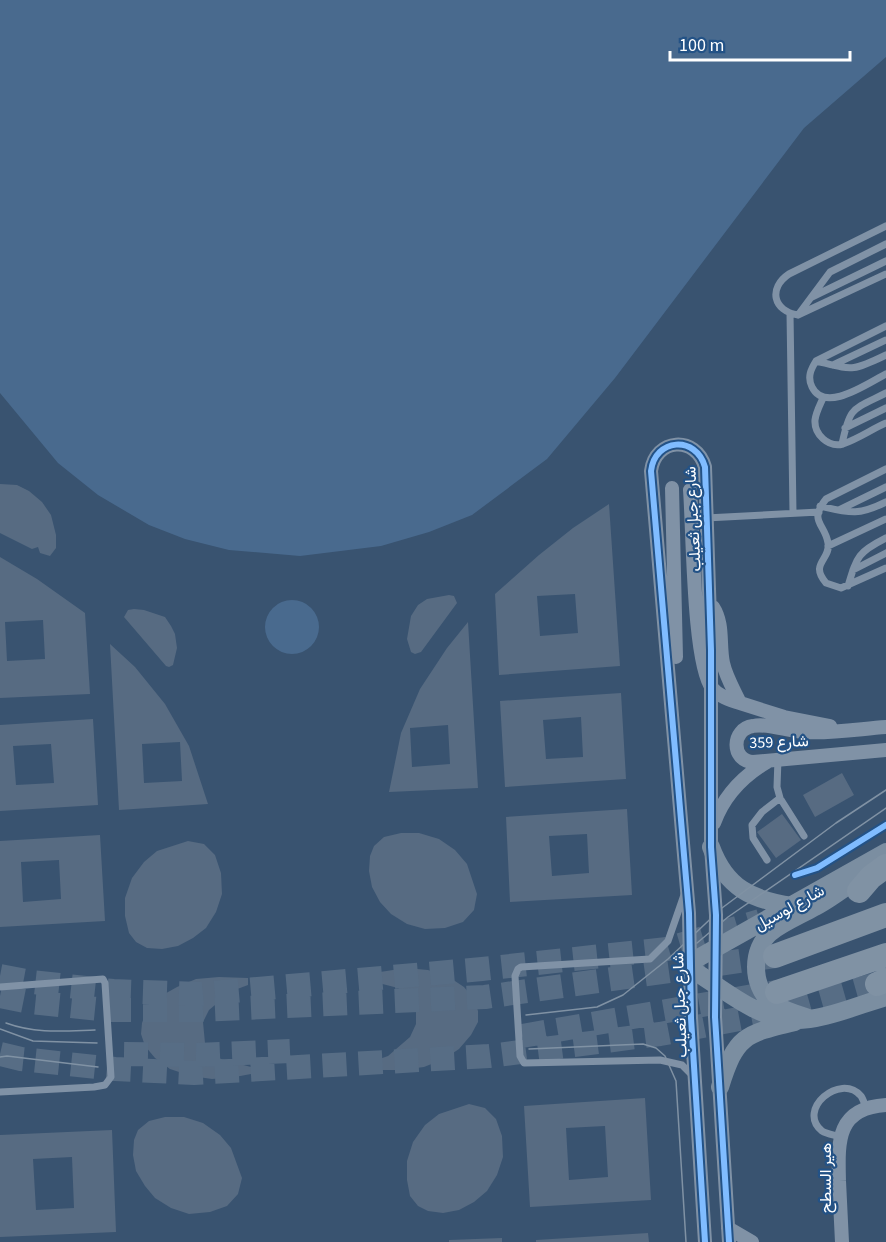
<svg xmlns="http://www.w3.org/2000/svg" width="886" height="1242" font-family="'Source Sans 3',Vazirmatn,sans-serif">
	<rect width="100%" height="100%" fill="#395370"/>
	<path fill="#496a8e" d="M0,0H886V57L804,128L615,378L547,459L472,515L429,532L381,546L300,556L229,550L185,539L149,525L98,495L58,463L0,393Z
		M265 627a27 27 0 1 1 54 0a27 27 0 1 1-54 0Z"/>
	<path fill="#576b82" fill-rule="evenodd" d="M0,484L17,485L29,491L42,502L51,515L56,535V548L50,556L40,553L38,547L32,549L0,533Z
		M609,504L620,666L499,675L495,594L539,555L573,528ZM575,594L578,633L540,636L537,596Z
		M0,557L37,579L85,613L90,694L0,698ZM43,620L45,659L7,661L5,622Z
		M449,595L454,596L457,603L421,652L415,654L411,652L407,639L411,616L418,605L427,599Z
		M134,609L144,610L165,617L171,626L175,634L177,648L173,665L169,667L166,666L124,617L128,610Z
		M468,622L478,788L389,792L401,733L420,689L447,648ZM448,725L450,764L412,767L410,728Z
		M110,644L135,667L165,704L189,746L208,804L119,810ZM180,742L182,781L144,783L142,744Z
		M621,693L626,779L505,787L500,701ZM581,717L583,757L546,759L543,720Z
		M93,719L98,805L0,811V725ZM51,744L54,783L16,785L13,746Z
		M842,773L854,795L815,817L803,795Z
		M627,809L632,895L510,902L506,817ZM587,834L589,873L552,876L549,836Z
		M782,814L801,840L776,858L757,832Z
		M401,833H419L439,839L455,850L467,864L477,894L474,910L463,922L445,928L425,929L407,924L391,914L380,902L372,887L369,871L370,856L374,846L384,837Z
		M100,835L105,921L0,927V841ZM59,860L61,899L23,902L21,862Z
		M188,841L204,844L215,855L221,873L222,894L216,912L206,928L193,938L178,946L162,949L147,948L136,942L129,933L125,916V898L132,878L144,862L157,851Z
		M406,968L428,970L449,977L464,987L474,999L478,1011V1022L471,1035L459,1049L444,1059L424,1067L401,1070H371V1062L388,1056L410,1037L416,1024V1012L414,1003L407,994L398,988L367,980V974Z
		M219,977L248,978V985L232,991L209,1010L203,1022L205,1043L212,1053L221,1059L251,1067V1074L235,1077L212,1079L191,1076L170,1069L155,1058L145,1046L141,1034L142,1023L147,1009L161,996L177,987L196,979Z
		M645,1098L651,1200L530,1207L524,1106ZM605,1126L608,1177L569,1180L566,1128Z
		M469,1104L485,1108L496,1119L502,1136L503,1157L497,1175L487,1191L474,1202L459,1210L443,1213L428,1211L418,1206L410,1196L407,1180V1161L413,1142L425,1125L439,1114Z
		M165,1117H184L203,1123L220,1135L231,1148L242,1178L238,1194L227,1206L210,1212L189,1214L171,1208L155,1198L145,1186L136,1171L133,1155L134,1140L138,1130L149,1121Z
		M112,1130L116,1232L0,1237V1135ZM72,1157L74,1208L36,1210L33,1159Z
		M648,1233L649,1242H536V1240Z
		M502,1238V1242H449V1240Z"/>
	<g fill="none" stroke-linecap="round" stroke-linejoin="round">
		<path stroke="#576d85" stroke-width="24" stroke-dasharray="24 12" stroke-linecap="butt" d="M0,976L32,982L113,991L200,994L482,969L667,949L760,921
			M0,996L30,1002L109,1010H199L485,997L775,956
			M522,1036L777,992
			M0,1054L21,1059L115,1069L194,1073L489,1056L660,1034L781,1011L877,984
			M124,1054L197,1055L290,1051"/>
		<path stroke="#8092a6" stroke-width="7" d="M886,226L789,274C768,288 773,311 798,315L886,274
			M812,297L886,261
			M790,313L793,513
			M798,315L830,272L886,244
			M886,326L816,361C811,369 807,377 812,387C825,414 868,383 886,374
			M816,361C853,370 851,372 886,355
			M833,365L886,340
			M823,398C820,405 816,412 815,420C814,434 828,448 843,444C858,439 872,429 886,423
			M845,428L886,408
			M842,444C850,406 852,410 886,393
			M886,469L826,499C808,522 825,523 828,543C831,560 809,563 826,583L841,588L886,568
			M820,506C850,513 858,516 886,502
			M839,510L886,487
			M706,518L819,512
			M828,546L886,519
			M853,570L886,553
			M848,586C857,556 858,552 886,538
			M778,759L777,787L780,798L804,836
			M767,860L753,838L752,825L762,812L780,798
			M684,895L668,941L650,959L521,967L518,969L515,976L520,1056L524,1063L660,1060L682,1065L693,1076
			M0,987L103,979L105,983L111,1077L105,1085L94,1087L0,1092
			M840,1137C834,1135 827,1134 822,1131C796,1110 840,1072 861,1096C863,1099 865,1105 867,1109"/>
		<path stroke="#8092a6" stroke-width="14" d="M672,488L676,657
			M690,490C693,527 693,664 712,688C718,696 730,700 740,703
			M713,607C724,624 719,644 723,663C726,677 734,690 740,703L784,717L830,726
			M886,727C859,729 830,734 803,732C787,731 768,723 753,726C731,729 731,761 753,762L886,750
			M714,823C724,796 743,776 767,762
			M728,1228L752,1242
			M705,1242L691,1018L689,913L651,471C655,438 696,435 705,467L711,650V847L716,915L715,1017L729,1242
			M842,1242C841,1222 840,1201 839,1181C838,1142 836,1108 886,1105"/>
		<path stroke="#7b8ea1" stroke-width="18" d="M711,847C726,888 752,900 793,906
			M691,962L886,852
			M691,969C721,987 754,1017 791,1020C820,1022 858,1005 886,997
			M809,1018C796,1014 782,1010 771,1002C751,985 751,949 771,932C784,922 801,915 815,907C834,897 851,883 868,871
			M720,1087C736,1036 744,1034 795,1022"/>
		<path stroke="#8092a4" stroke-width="24" d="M859,891L871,877L886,866
			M775,956L886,915
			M877,984L886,980
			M777,992L886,955"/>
		<path stroke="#8092a4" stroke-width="1.5" d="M697,943L728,917L886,808
			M526,1015L597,1007L623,995L668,959L722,908L836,823L886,790
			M6,1023C36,1034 64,1031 95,1030
			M0,1029L33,1041L97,1043
			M529,1049L643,1044L656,1048L665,1056L676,1081L686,1242
			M0,1057L7,1056L98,1067"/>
		<g stroke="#235286" stroke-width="10">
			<path id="cycleway" d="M795,875L817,868L886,825
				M705,1242L691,1018L689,913L651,471C655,438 696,435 705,467L711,650V847L716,915L715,1017L729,1242"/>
		</g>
		<use href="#cycleway" stroke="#80bcff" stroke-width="6"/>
	</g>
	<g text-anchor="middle" stroke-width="4.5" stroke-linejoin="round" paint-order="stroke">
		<g font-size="16" fill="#fff" stroke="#235286">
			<text transform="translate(692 519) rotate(-93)" y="6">شارع جبل ثعيلب</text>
			<text transform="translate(779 741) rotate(-2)" y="6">شارع 359</text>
			<text transform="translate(789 907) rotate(-29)" y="6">شارع لوسيل</text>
			<text transform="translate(679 1005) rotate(-92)" y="6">شارع جبل ثعيلب</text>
			<text transform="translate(825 1178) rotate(-90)" y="6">هير السطح</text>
		</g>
	</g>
	<path d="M670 51v9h180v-9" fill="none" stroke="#ffffff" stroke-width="3"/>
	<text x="679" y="51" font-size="18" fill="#ffffff" stroke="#235286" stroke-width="4.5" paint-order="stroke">100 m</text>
</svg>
